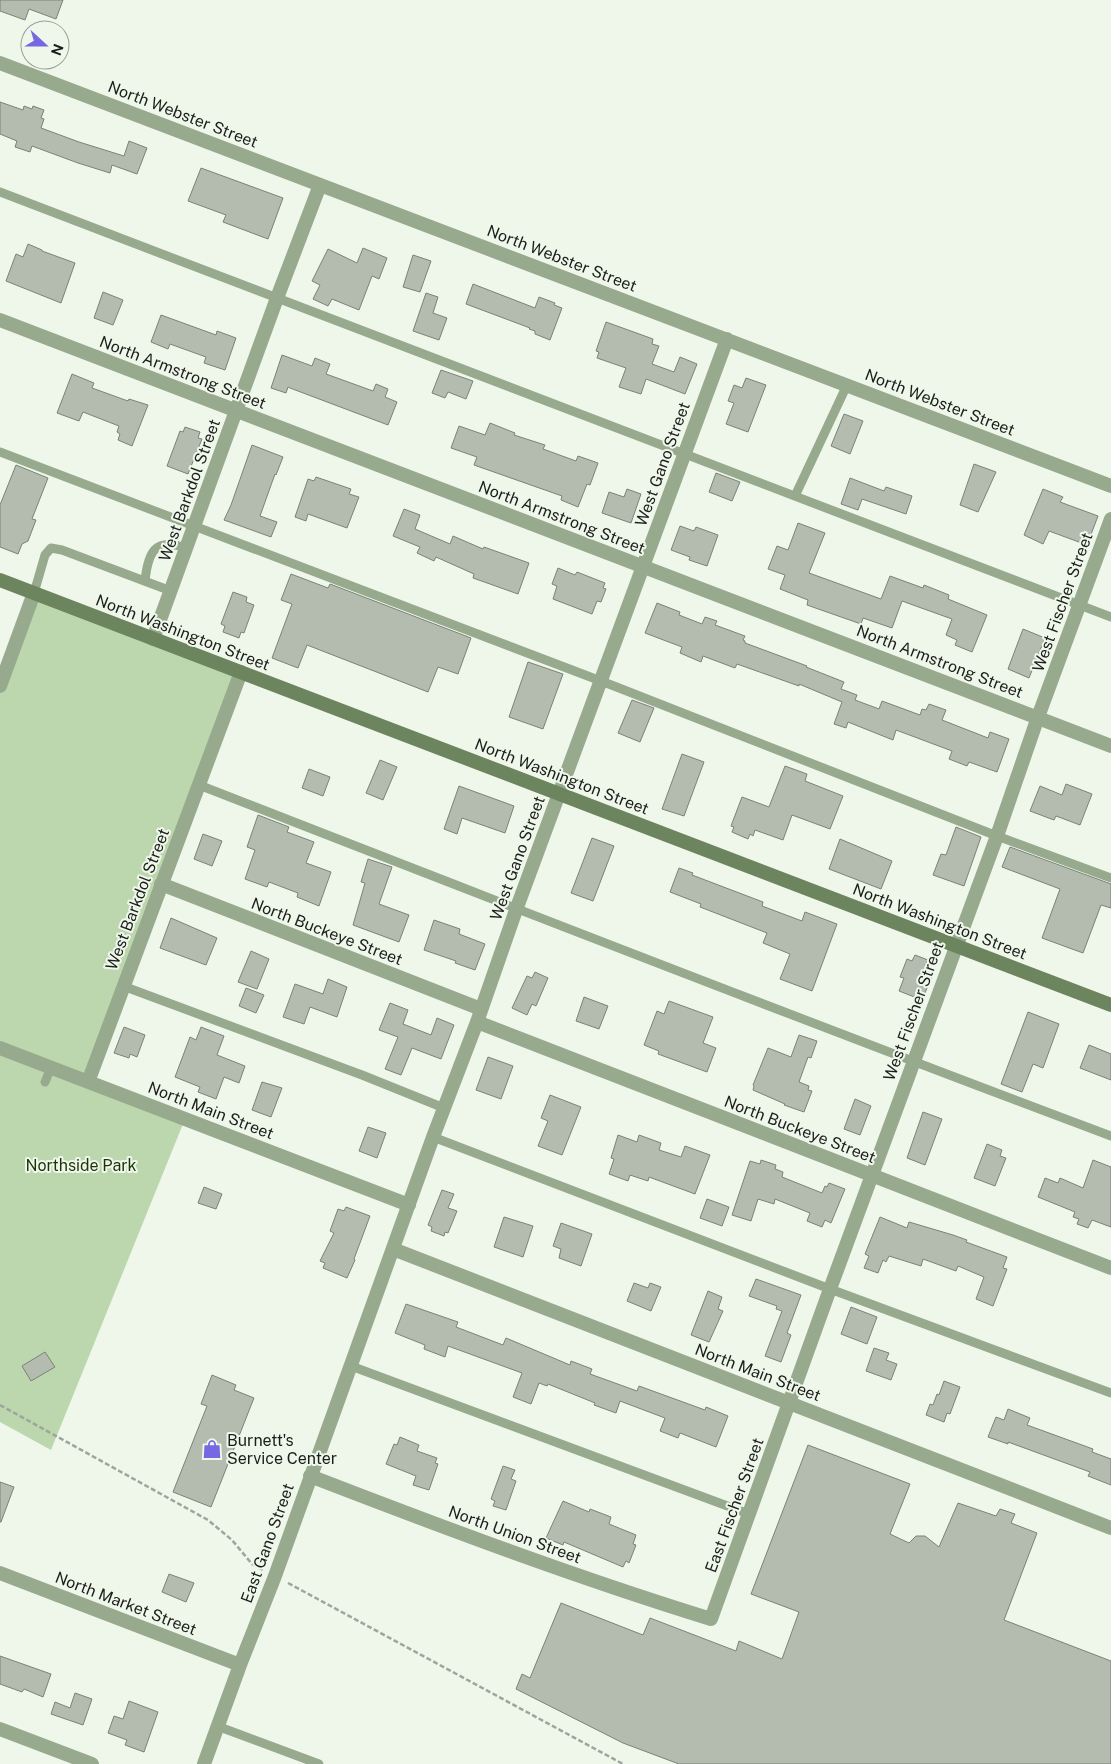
<svg xmlns="http://www.w3.org/2000/svg" width="1111" height="1764" font-family="'Public Sans',sans-serif">
	<rect width="100%" height="100%" fill="#eff7eb"/>
	<path fill="#bcd7ae" d="M34,593L241,672L88,1082L185,1119L51,1450L0,1422V687Z"/>
	<path fill="#b4bcb0" stroke="#7b8277" d="M0,0H63L56,19L29,9L25,20L0,11Z
		M0,102L23,110L24,106L32,109L33,106L44,110L41,118L44,119L41,128L79,142L124,156L129,141L147,148L137,174L112,165L110,173L78,163L32,146L30,152L15,147L17,141L0,134Z
		M201,168L283,198L268,239L223,222L226,215L188,201Z
		M28,244L42,250V251L75,263L61,303L6,281L16,254L23,257Z
		M363,248L387,258L379,279L372,276L359,310L332,299L328,306L313,299L320,285L312,281L328,249L357,263Z
		M413,255L431,261L420,292L403,287Z
		M473,284L535,308L539,297L555,303L554,305L562,308L550,340L535,334V331L529,329L530,328L466,304Z
		M103,292L123,300L113,325L94,318Z
		M426,293L438,297L433,313L447,318L439,340L413,331Z
		M161,315L216,335L217,331L236,338L225,370L204,363L206,357L170,344L168,349L151,342Z
		M606,322L653,339L652,344L659,346L652,364L674,372L680,357L697,364L685,394L646,379L641,394L619,387L626,368L597,358L599,352L596,351Z
		M282,355L312,366L315,358L330,364L326,374L373,391L376,384L388,389L385,397L397,402L388,425L290,388L288,387L286,393L271,388Z
		M441,370L473,381L466,399L448,392L445,398L432,393Z
		M72,374L94,383L92,388L128,401L129,399L148,405L132,446L118,440L120,434L117,432L119,426L83,412L79,421L57,413Z
		M746,378L766,385L748,432L726,424L734,403L728,401L734,385L742,388Z
		M844,414L863,421L850,454L831,446Z
		M490,423L515,433L514,435L545,445L543,449L576,461L578,456L598,463L590,485L587,484L578,507L561,500L562,496L474,465L477,457L451,448L459,426L485,435Z
		M185,427L200,432L198,438L202,439L188,474L167,466L180,431L183,432Z
		M252,445L283,457L276,475L275,474L260,516L277,522L271,537L224,520L231,505Z
		M974,464L996,472L978,512L960,505Z
		M16,465L48,478L32,519L36,520L28,541L22,544L18,554L0,547V505Z
		M716,473L740,482L732,501L709,492Z
		M316,477L351,489L349,494L359,497L347,528L308,514L306,521L295,517L308,479L314,481Z
		M850,478L884,491L886,487L912,496L906,514L862,499L858,510L841,504Z
		M627,489L641,494L631,523L602,513L609,492L624,497Z
		M1043,489L1063,497L1060,502L1098,516L1087,545L1049,531L1043,544L1024,535Z
		M404,509L420,515L415,529L450,544L453,536L483,549L484,547L529,563L518,594L473,578L474,574L436,557L434,561L417,553L420,547L393,536Z
		M798,523L825,533L809,573L881,599L890,576L923,588L924,585L949,595L948,599L987,615L972,652L955,645L957,640L946,635L952,619L913,605L902,601L892,628L863,618L861,624L824,611L807,605L808,600L780,589L785,575L768,569L777,546L788,550Z
		M680,526L694,531L696,527L718,535L707,566L689,560L690,557L671,550Z
		M558,568L575,575L577,572L605,583L603,588L606,589L601,602L597,601L592,614L553,599L557,586L552,584Z
		M291,574L328,588L330,584L471,638L458,674L438,667L428,692L307,645L298,668L272,658L292,604L281,600Z
		M233,592L247,597L246,602L254,605L244,633L241,632L239,638L223,632L225,626L221,624Z
		M657,603L680,612L679,615L702,624L705,617L717,621L715,625L745,636L743,640L745,641V643L807,666L806,667L844,682L841,689L857,695L855,700L879,709L882,701L920,715L922,709L926,710L929,704L946,710L942,720L988,738L990,732L1009,739L997,772L969,762L967,766L949,759L952,751L896,730L893,740L848,722L846,728L834,724L842,702L799,684V686L737,664L735,668L703,656L701,662L680,653L682,647L645,633Z
		M1023,629L1045,638L1029,678L1008,669Z
		M528,662L563,674L543,729L509,717Z
		M632,700L654,708L640,742L618,733Z
		M682,754L704,762L684,816L662,809Z
		M380,760L397,767L383,800L366,793Z
		M785,766L807,774L805,781L843,796L830,829L792,815L783,840L755,830L753,836L750,834L748,839L732,832L734,827L731,826L742,797L769,807Z
		M309,769L330,777L323,796L302,788Z
		M1066,784L1092,794L1080,825L1056,816L1054,820L1030,811L1040,786L1062,795Z
		M459,786L514,806L505,833L462,818L457,834L444,829Z
		M258,815L289,827L287,832L314,842L306,863L331,872L319,906L297,897L298,893L269,882L267,887L245,879L255,850L247,847Z
		M956,827L981,837L964,886L933,875L941,854L946,855Z
		M203,834L222,841L212,866L194,859Z
		M592,838L614,846L593,901L571,893Z
		M840,839L892,861L881,889L829,869Z
		M1010,847L1111,884V908L1101,905L1083,953L1042,938L1060,889L1002,867Z
		M368,859L392,867L379,904L409,915L399,942L353,925L365,883L361,882Z
		M679,868L693,873L692,875L763,902L762,906L802,921L805,912L837,924L812,991L780,979L790,954L763,943L767,933L700,907L701,904L670,892Z
		M171,918L217,938L206,965L160,948Z
		M434,920L460,929L459,934L485,944L475,970L455,963L456,961L424,950Z
		M251,951L269,959L257,989L238,982Z
		M915,955L928,960L925,965L935,969L922,1000L899,991L904,978L900,977L907,959L912,961Z
		M535,972L548,978L536,1006L532,1004L527,1015L512,1008L527,976L532,978Z
		M328,979L347,987L337,1017L310,1007L304,1024L283,1017L295,984L323,994Z
		M246,988L264,995L256,1013L239,1006Z
		M584,997L608,1006L599,1029L576,1021Z
		M669,1001L713,1017L703,1043L716,1048L707,1072L658,1054L659,1051L644,1045L657,1011L664,1014Z
		M390,1003L408,1010L403,1024L431,1035L437,1018L454,1025L441,1059L412,1048L401,1075L385,1069L398,1037L379,1030Z
		M1028,1012L1059,1024L1043,1068L1033,1064L1022,1092L1001,1084Z
		M124,1027L145,1035L137,1057L130,1054L129,1058L114,1053Z
		M201,1027L224,1036L217,1055L245,1066L239,1083L224,1077L216,1099L198,1092L200,1087L175,1077L190,1037L196,1040Z
		M799,1035L817,1041L811,1058L808,1057L799,1082L809,1086L808,1090L812,1091L804,1112L784,1105L785,1104L753,1090L754,1086L753,1085L768,1048L791,1057Z
		M1089,1045L1111,1054V1080L1080,1068Z
		M488,1057L513,1066L501,1099L476,1090Z
		M262,1082L282,1088L271,1117L252,1110Z
		M550,1095L581,1107L562,1155L538,1146L548,1121L541,1118Z
		M855,1099L871,1106L860,1135L844,1129Z
		M923,1112L942,1119L925,1165L907,1158Z
		M368,1127L386,1133L377,1158L359,1151Z
		M618,1135L637,1142L639,1135L661,1143L659,1150L681,1157L685,1146L710,1155L695,1194L649,1177L648,1181L630,1175L628,1181L609,1174L614,1159L611,1158Z
		M987,1144L1002,1150L1000,1156L1006,1158L995,1186L974,1178Z
		M761,1160L776,1165L775,1169L783,1172L782,1177L822,1193L825,1186L827,1187L829,1183L845,1189L831,1223L825,1220L822,1227L807,1221L810,1213L775,1199L774,1204L758,1199L751,1221L732,1215L750,1161L760,1164Z
		M1093,1160L1111,1167V1227L1092,1220L1088,1228L1077,1224L1079,1219L1073,1217L1075,1212L1038,1197L1045,1178L1058,1183L1060,1178L1083,1188Z
		M204,1187L222,1194L216,1209L198,1203Z
		M442,1190L454,1194L448,1208L457,1211L448,1233L445,1232L444,1236L431,1231L432,1227L428,1225Z
		M707,1199L729,1207L722,1226L700,1218Z
		M346,1207L370,1216L354,1259L355,1260L347,1278L323,1268L325,1263L320,1261L334,1233L330,1231L338,1209L344,1211Z
		M504,1217L533,1226L523,1257L494,1247Z
		M880,1217L907,1228L909,1222L953,1235L967,1240L966,1242L1007,1257L1003,1268L1007,1269L993,1306L976,1299L984,1277L958,1266L956,1271L923,1259L921,1266L889,1256L886,1262L883,1260L878,1273L864,1268L869,1256L865,1254Z
		M561,1223L592,1234L581,1266L559,1258L561,1249L553,1246Z
		M756,1279L801,1295L787,1333L791,1335L781,1362L765,1356L782,1311L776,1309L777,1306L749,1296Z
		M634,1283L648,1288L650,1283L661,1287L651,1311L627,1301Z
		M708,1291L722,1297L718,1309L723,1311L709,1342L691,1335Z
		M406,1304L458,1322L456,1327L503,1345L506,1338L570,1365L571,1361L592,1369L590,1374L637,1391L639,1386L705,1410L706,1407L728,1416L716,1447L680,1433L678,1438L660,1431L665,1418L620,1401L616,1413L594,1405L595,1403L548,1384L547,1386L539,1383L531,1404L513,1397L522,1373L448,1346L445,1357L424,1349L425,1345L395,1333Z
		M851,1307L877,1317L867,1344L841,1334Z
		M874,1348L889,1353L886,1360L897,1364L891,1380L866,1371Z
		M45,1352L55,1367L31,1381L22,1366Z
		M212,1375L236,1385L234,1390L254,1398L211,1507L173,1492L207,1406L201,1404Z
		M944,1381L960,1387L950,1414L947,1413L944,1422L926,1415L930,1404L933,1405L937,1394L939,1395Z
		M1008,1409L1030,1418L1027,1425L1093,1449L1092,1452L1111,1459V1485L1088,1476L1090,1472L1008,1442V1444L988,1437L996,1417L1004,1420Z
		M400,1437L419,1445L417,1451L437,1458L435,1463L438,1464L429,1490L413,1485L416,1476L386,1464L394,1444L397,1445Z
		M808,1445L910,1484L890,1534L909,1543L916,1536H925L939,1547L958,1503L996,1516L1000,1509L1015,1514L1011,1523L1037,1533L1004,1620L1111,1661V1764H679L623,1743L516,1689L522,1674L530,1678L561,1603L643,1635L650,1618L736,1651L739,1641L782,1659L799,1612L751,1594Z
		M503,1466L515,1470L511,1479L516,1481L506,1510L493,1506L495,1501L491,1499Z
		M0,1482L14,1487L1,1522H0Z
		M563,1501L589,1512L590,1509L611,1517L609,1524L636,1535L633,1544L636,1545L629,1563L626,1561L623,1567L564,1542L563,1545L546,1538Z
		M169,1574L194,1583L186,1602L162,1592Z
		M0,1656L51,1674L43,1697L24,1689L22,1692L0,1684Z
		M75,1693L92,1699L83,1725L51,1714L55,1702L70,1708Z
		M129,1701L158,1712L144,1752L125,1745L127,1740L108,1733L114,1716L123,1719Z"/>
	<g fill="none" stroke-linecap="round" stroke-linejoin="round">
		<path stroke="#9fa59c" stroke-width="2.5" stroke-dasharray="5 2.5" stroke-linecap="butt" d="M0,1405L208,1520L232,1540L252,1564L263,1570
			M288,1583L623,1764"/>
		<path stroke="#98aa8e" stroke-width="9" d="M0,192L1111,617
			M0,452L614,686L997,836L1111,878
			M795,496L847,385
			M145,581C148,552 155,537 186,548
			M34,593L45,555L51,548L62,550L171,591
			M199,785C502,903 806,1022 1111,1136
			M123,986L362,1075L444,1108
			M45,1082L51,1068
			M433,1137L830,1289L1111,1393
			M351,1366L749,1514
			M217,1726L319,1764"/>
		<path stroke="#98aa8e" stroke-width="14" d="M0,63L1111,486
			M0,320L1111,746
			M153,639L277,298L320,185
			M0,686L34,593
			M161,884L481,1009
			M477,1022L1111,1268
			M0,1048L409,1205
			M88,1082L241,672
			M393,1249L1111,1528
			M310,1476C442,1527 575,1577 711,1619L830,1289L997,836L1038,717L1111,519
			M0,1573L240,1665
			M0,1729L92,1764
			M204,1764L240,1665L275,1576L433,1137L477,1022L516,910L727,339"/>
		<path stroke="#6c855e" stroke-width="14" d="M0,580L1111,1005"/>
	</g>
	<defs>
		<g id="shop-bare" transform="scale(1.5)"><path d="M-5-2.5h2.3a2.7 3.5 0 0 1 5.4 0H5L5.5 6h-11ZM-1.5-2.5h3a1.5 2.3 0 0 0-3 0Z" fill="#7668e3" stroke="#eff7eb" stroke-width="2.5" paint-order="stroke"/></g>
	</defs>
	<g fill-rule="evenodd">
		<use href="#shop-bare" x="212" y="1449"/>
	</g>
	<g text-anchor="middle" stroke-width="4" stroke-linejoin="round" paint-order="stroke">
		<g font-size="16" fill="#1b1e1a" stroke="#eff7eb">
			<text transform="translate(183 114) rotate(21)" y="6">North Webster Street</text>
			<text transform="translate(562 258) rotate(21)" y="6">North Webster Street</text>
			<text transform="translate(183 372) rotate(21)" y="6">North Armstrong Street</text>
			<text transform="translate(940 402) rotate(21)" y="6">North Webster Street</text>
			<text transform="translate(662 464) rotate(-70)" y="6">West Gano Street</text>
			<text transform="translate(189 490) rotate(-70)" y="6">West Barkdol Street</text>
			<text transform="translate(562 517) rotate(21)" y="6">North Armstrong Street</text>
			<text transform="translate(1062 602) rotate(-70)" y="6">West Fischer Street</text>
			<text transform="translate(183 632) rotate(21)" y="6">North Washington Street</text>
			<text transform="translate(940 661) rotate(21)" y="6">North Armstrong Street</text>
			<text transform="translate(562 776) rotate(21)" y="6">North Washington Street</text>
			<text transform="translate(517 858) rotate(-70)" y="6">West Gano Street</text>
			<text transform="translate(137 899) rotate(-69)" y="6">West Barkdol Street</text>
			<text transform="translate(940 921) rotate(21)" y="6">North Washington Street</text>
			<text transform="translate(327 931) rotate(21)" y="6">North Buckeye Street</text>
			<text transform="translate(913 1011) rotate(-70)" y="6">West Fischer Street</text>
			<text transform="translate(211 1110) rotate(21)" y="6">North Main Street</text>
			<text transform="translate(800 1129) rotate(21)" y="6">North Buckeye Street</text>
			<text transform="translate(758 1372) rotate(21)" y="6">North Main Street</text>
			<text transform="translate(734 1505) rotate(-70)" y="6">East Fischer Street</text>
			<text transform="translate(515 1534) rotate(20)" y="6">North Union Street</text>
			<text transform="translate(267 1543) rotate(-70)" y="6">East Gano Street</text>
			<text transform="translate(126 1603) rotate(21)" y="6">North Market Street</text>
		</g>
		<g font-size="16" fill="#1b3407" stroke="#eff7eb">
			<text x="81" y="1171">Northside Park</text>
		</g>
		<g font-size="16" fill="#1b1e1a" stroke="#eff7eb" text-anchor="start">
			<text x="227" y="1446">Burnett's<tspan x="227" dy="18">Service Center</tspan></text>
		</g>
	</g>
	<g transform="translate(45 45) rotate(111)"><circle r="24" fill="#eff7eb" stroke="#9aa097"/>
	<path d="M0-4L9 19L0 12L-9 19Z" fill="#7668e3"/>
	<text y="-8" font-size="14" font-weight="bold" text-anchor="middle" fill="#1b1e1a">N</text>
	</g>
</svg>
